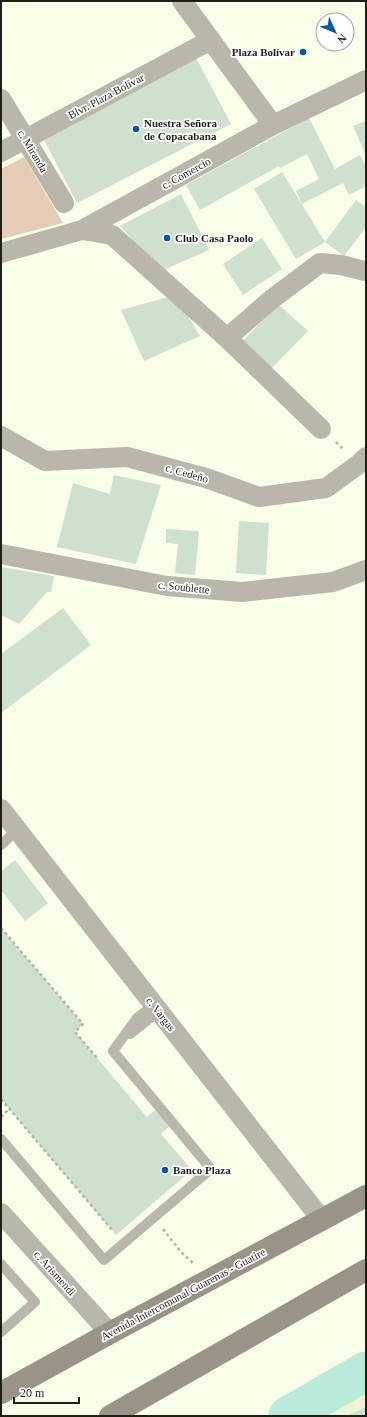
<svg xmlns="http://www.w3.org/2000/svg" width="367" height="1417" font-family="'Times New Roman',serif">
	<rect width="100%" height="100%" fill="#f8fee7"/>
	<path fill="#edf4d6" d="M366,1377V1416H297Z"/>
	<path fill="#e5ccb6" d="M24,157L63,223L1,239V169Z"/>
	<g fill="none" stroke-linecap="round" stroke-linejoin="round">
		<path stroke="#b9eada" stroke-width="39" d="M288,1416L366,1371"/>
	</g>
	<path fill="#cfe0cf" d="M195,56L231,124L77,203L41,134Z
		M309,118L335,169L360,155L366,166V186L349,195L343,183L302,204L296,191L319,179L307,154L280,168L279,166L200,210L186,185Z
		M366,121V156L353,126Z
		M282,172L325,242L356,200L366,207V227L344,256L325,242L296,259L254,189Z
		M181,194L209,250L161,271L120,226Z
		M262,238L282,269L243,295L223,264Z
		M175,295L200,336L144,361L121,310Z
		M278,304L308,331L270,370L241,343Z
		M114,475L161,485L136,564L57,547L73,483L110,494Z
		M239,521L269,523L266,575L236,573Z
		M166,529L199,531L195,575L175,573L178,544L166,543Z
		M1,567L54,576L51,592H47L19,624L1,615Z
		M63,608L91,645L1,713V654Z
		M15,860L48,903L25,921L1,890V871Z
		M1,928L83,1024L75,1032L147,1117L156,1109L171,1125L161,1134L192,1170L116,1235L1,1099Z
		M366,1407V1416H347Z"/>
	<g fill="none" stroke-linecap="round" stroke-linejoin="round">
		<path stroke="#b3b8a6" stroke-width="2.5" stroke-dasharray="3 3" stroke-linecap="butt" d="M336,442L344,450
			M1,928L83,1024L75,1032L98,1059
			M1,1099L113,1231
			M1,1117L9,1109
			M163,1229L181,1252L194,1264"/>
		<path stroke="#b9b6ac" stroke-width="10" d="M1,845L17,830
			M130,1034L159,1011
			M1,1139L104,1260L211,1169L113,1051L137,1018L154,1005
			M1,1264L35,1302L1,1332"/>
		<path stroke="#b9b6ac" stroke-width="20" d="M182,1L273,125
			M1,99L64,203
			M1,152L211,40
			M82,230L112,235L227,338L272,299L320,263L341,265L365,271
			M1,253L82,230L273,125L366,80
			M227,338L321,429
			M1,436L45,461L127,457L206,478L259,497L326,488L359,464L366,457
			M1,554L167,586L242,592L333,582L366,570
			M1,809L322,1220
			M1,1213L110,1333"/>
		<path stroke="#999487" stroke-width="22" d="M1,1393L110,1333L366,1196
			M110,1416L366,1270"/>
	</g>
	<g fill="#0556a5" stroke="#fff" stroke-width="1.5">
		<circle cx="303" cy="52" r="4"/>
		<circle cx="136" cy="129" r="4"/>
		<circle cx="167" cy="238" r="4"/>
		<circle cx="165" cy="1170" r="4"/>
	</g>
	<g text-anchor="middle" stroke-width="3.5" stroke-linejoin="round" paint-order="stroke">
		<g font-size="11" font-weight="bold" fill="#1d1f17" stroke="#fff" text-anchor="start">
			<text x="295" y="56" text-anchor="end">Plaza Bolívar</text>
			<text x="144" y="127">Nuestra Señora<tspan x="144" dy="13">de Copacabana</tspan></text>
			<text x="175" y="242">Club Casa Paolo</text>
			<text x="173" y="1174">Banco Plaza</text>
		</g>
		<g font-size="11" fill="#1d1f17" stroke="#fff">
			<text transform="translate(106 96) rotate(-28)" y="4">Blvr. Plaza Bolívar</text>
			<text transform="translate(33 151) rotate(59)" y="4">c. Miranda</text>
			<text transform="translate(186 173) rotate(-29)" y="4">c. Comercio</text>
			<text transform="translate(187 473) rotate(16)" y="4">c. Cedeño</text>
			<text transform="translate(184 587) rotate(6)" y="4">c. Soublette</text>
			<text transform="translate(161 1014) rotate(52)" y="4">c. Vargas</text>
			<text transform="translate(55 1273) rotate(48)" y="4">c. Arismendi</text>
			<text transform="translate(183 1294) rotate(-28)" y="4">Avenida Intercomunal Guarenas - Guatire</text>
		</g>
	</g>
	<rect width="367" height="1417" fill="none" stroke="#1d1f17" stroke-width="4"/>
	<g transform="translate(335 32) rotate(134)"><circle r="19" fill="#ffffff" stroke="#a5a5a2"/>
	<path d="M0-3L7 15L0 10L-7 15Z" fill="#0556a5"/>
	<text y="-6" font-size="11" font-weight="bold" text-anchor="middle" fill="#1d1f17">N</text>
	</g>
	<path d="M14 1397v6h65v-6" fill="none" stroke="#1d1f17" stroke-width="2"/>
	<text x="20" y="1397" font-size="12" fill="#1d1f17" stroke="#ffffff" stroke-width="3" paint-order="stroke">20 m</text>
</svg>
